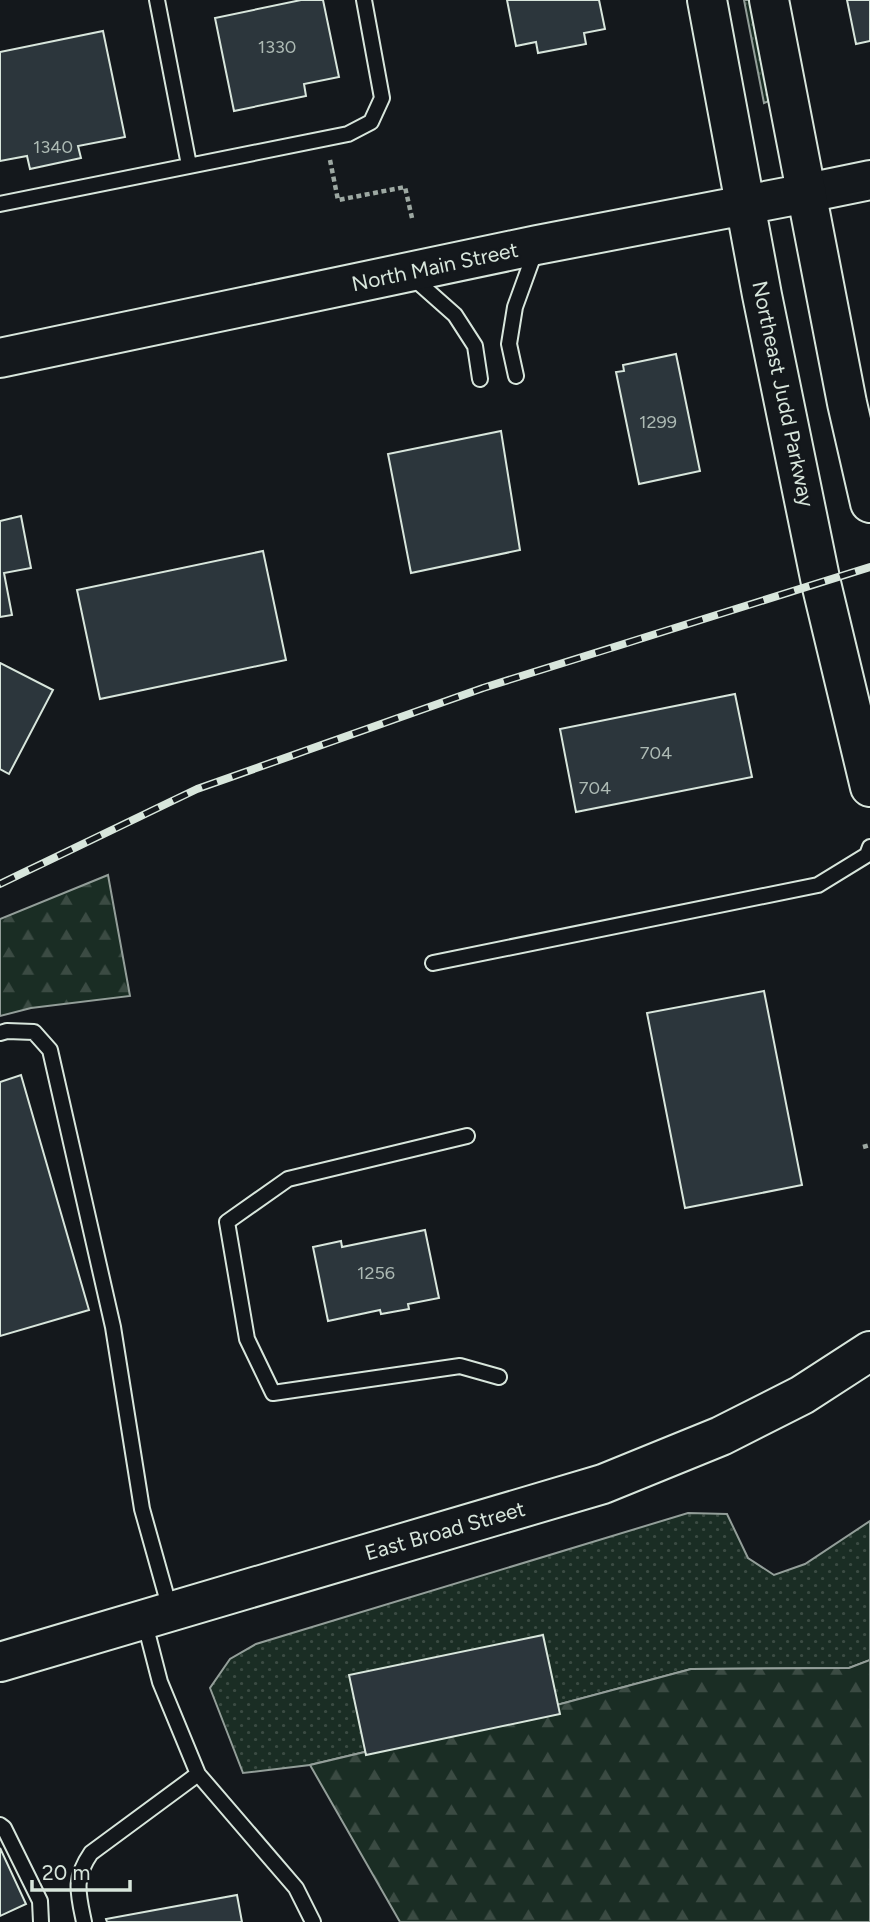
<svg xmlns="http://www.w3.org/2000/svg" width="870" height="1922" font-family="Figtree,sans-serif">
	<defs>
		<pattern id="grass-dots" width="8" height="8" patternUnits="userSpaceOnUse" patternTransform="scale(1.75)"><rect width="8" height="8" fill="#1a2d24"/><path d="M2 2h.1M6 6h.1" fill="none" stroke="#3b4b43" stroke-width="1.8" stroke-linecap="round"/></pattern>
		<pattern id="forest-firs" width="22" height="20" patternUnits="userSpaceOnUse" patternTransform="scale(1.75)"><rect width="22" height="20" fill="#1a2d24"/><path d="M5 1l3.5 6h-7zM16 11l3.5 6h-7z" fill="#3b4b43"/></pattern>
	</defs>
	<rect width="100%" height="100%" fill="#14181c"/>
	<path fill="url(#grass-dots)" stroke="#939e99" stroke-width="2" d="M744,0H750L769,101L764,103Z
		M688,1513L727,1514L748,1558L774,1575L805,1564L870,1521V1660L849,1668L691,1669L508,1718L310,1765L243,1773L210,1688L230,1659L256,1644Z"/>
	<path fill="url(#forest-firs)" stroke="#939e99" stroke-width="2" d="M108,875L130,996L31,1008L0,1016V919Z
		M870,1660V1922H400L310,1765L508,1718L691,1669L849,1668Z"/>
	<path fill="#2c363c" stroke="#d8e6dc" stroke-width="2" d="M301,0H323L339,77L304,84L306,96L234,111L215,18Z
		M507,0H599L605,29L584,33L586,44L538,53L536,42L516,46Z
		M847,0H870V41L856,44Z
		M103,31L125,137L78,146L81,158L30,169L27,156L0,161V52Z
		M676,354L700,471L639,484L616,372L624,371L623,365Z
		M501,431L520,550L411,573L388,454Z
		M21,516L31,568L4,573L12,615L0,617V521Z
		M263,551L286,660L100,699L77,590Z
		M0,663L53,690L9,774L0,769Z
		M735,694L752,777L576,812L560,729Z
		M764,991L802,1185L685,1208L647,1013Z
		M21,1075L89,1310L0,1336V1082Z
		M425,1230L439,1298L408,1304L409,1309L381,1314L380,1310L328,1321L313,1247L341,1241L342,1247Z
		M543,1635L560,1714L366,1755L349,1675Z
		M0,1848L26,1904L0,1916Z
		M237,1895L242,1922H107L106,1919Z"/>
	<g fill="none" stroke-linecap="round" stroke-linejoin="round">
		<g stroke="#d8e6dc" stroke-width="18">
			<path id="lane" d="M157,0L189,165
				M0,204L348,134L371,122L382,98L364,0
				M411,276L455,315L475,346L480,379
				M516,376L509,344L515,307L536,249
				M433,963L818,885L867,855L870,847
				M0,1033L7,1031L34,1032L50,1050L113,1327L142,1509L170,1609
				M467,1136L288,1179L227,1222L247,1339L273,1393L460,1366L499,1377
				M144,1620L160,1682L198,1774L296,1888L313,1922
				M0,1825L4,1828L40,1901L41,1922
				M84,1922C78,1893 73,1879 91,1853L198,1774"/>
		</g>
		<g stroke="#d8e6dc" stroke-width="42">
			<path id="secondary" d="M0,1662L603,1484L721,1436L802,1395L870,1351"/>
		</g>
		<g stroke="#d8e6dc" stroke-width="42">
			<path id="primary" d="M807,193L870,180"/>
		</g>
		<g stroke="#d8e6dc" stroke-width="42">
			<path id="highway" d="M707,0L762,295L821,583L870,787
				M769,0L847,403L870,503
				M0,358L537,245L807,193"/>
		</g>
		<path stroke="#9da8a2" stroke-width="4.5" stroke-dasharray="5 3.5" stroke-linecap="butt" d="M330,160L338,200L405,187L412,218
			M863,1147L870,1145"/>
		<use href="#lane" stroke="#14181c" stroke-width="14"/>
		<use href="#secondary" stroke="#14181c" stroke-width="38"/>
		<use href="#primary" stroke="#14181c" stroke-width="38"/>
		<use href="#highway" stroke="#14181c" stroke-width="38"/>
		<g stroke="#d8e6dc" stroke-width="8">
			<path id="rail" d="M0,884L197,789L483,688L870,567"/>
		</g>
		<use href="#rail" stroke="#14181c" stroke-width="5" stroke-dasharray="16" stroke-linecap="butt"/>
	</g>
	<g text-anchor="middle" stroke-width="5" stroke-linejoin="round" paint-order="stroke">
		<g font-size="18" fill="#adbab4">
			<text x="277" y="53">1330</text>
			<text x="53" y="153">1340</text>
			<text x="658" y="428">1299</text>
			<text x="656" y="759">704</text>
			<text x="595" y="794">704</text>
			<text x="376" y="1279">1256</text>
		</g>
		<g font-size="21" fill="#d8e6dc" stroke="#14181c">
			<text transform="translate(435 267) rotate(-12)" y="7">North Main Street</text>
			<text transform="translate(783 394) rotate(78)" y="7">Northeast Judd Parkway</text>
			<text transform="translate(445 1531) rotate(-16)" y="7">East Broad Street</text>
		</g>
	</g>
	<path d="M32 1880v10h98v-10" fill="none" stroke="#d8e6dc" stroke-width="3.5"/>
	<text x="42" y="1880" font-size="21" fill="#d8e6dc" stroke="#14181c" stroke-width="5" paint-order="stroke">20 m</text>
</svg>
